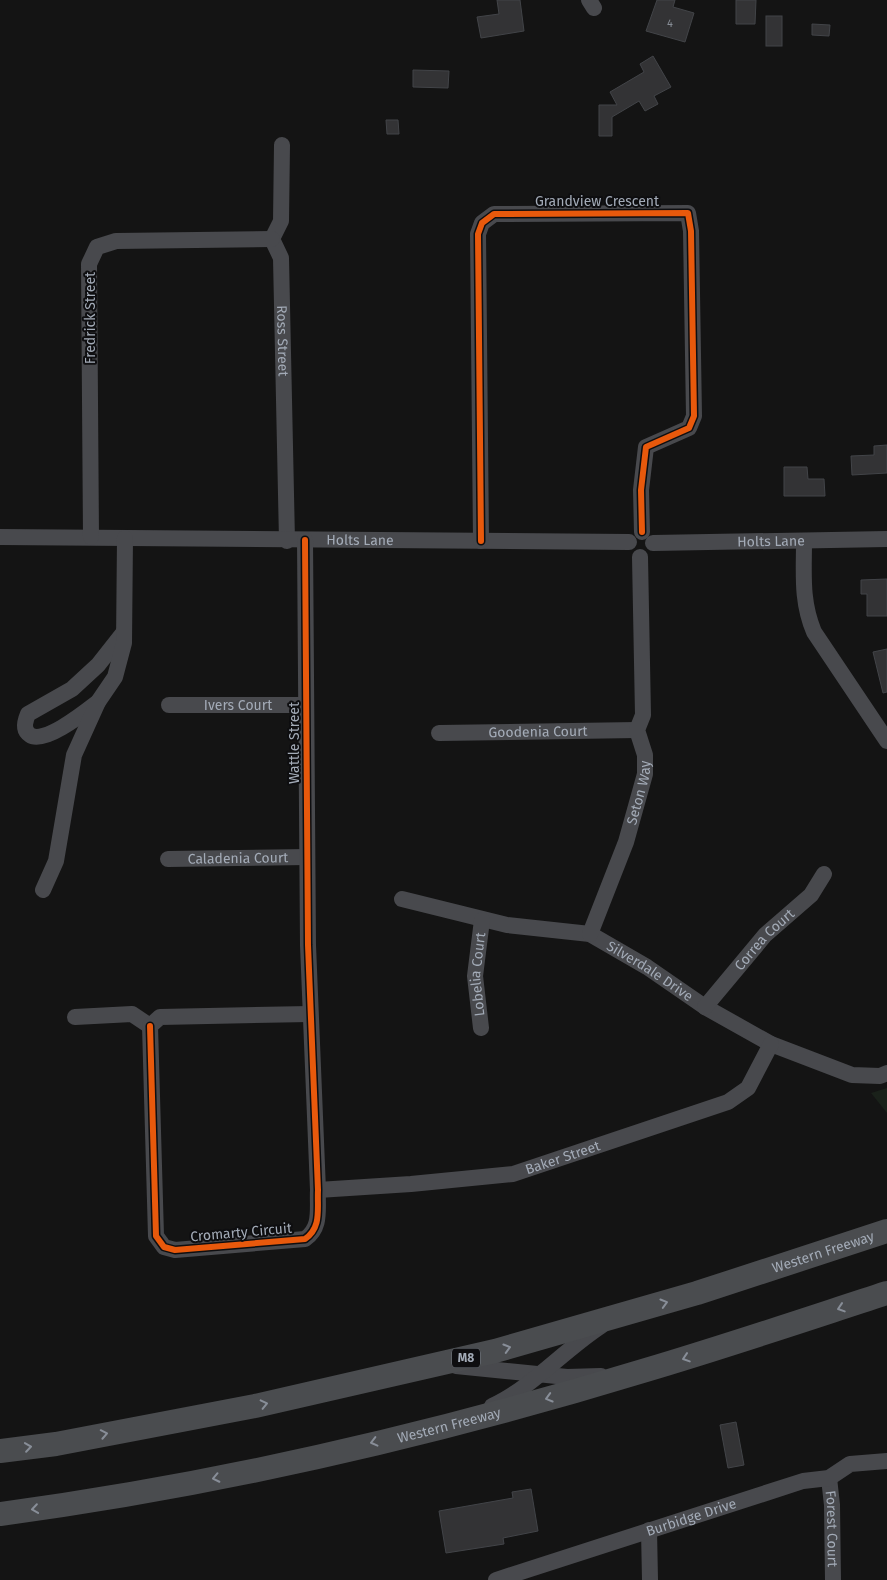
<svg xmlns="http://www.w3.org/2000/svg" width="887" height="1580" viewBox="0 0 887 1580" font-family="'Fira Sans',sans-serif">
<style>
.green{fill:#1a211a}
.building{fill:#333335;stroke:#424448}
.lines{fill:none;stroke-linecap:round;stroke-linejoin:round}
.minor{stroke:#48494d;stroke-width:16}
.highway{stroke:#4a4c4f;stroke-width:24}
.cycleway-casing{stroke:#0e0e10;stroke-width:9}
.cycleway{stroke:#e8590c;stroke-width:6}
.oneway{stroke:#888e98}
.labels{text-anchor:middle;stroke-width:4;stroke-linejoin:round;paint-order:stroke}
.number-label{font-size:11px;fill:#878d96}
.shield{fill:#0e0e10;stroke:#767c85;stroke-width:1}
.shield-label{font-size:12px;font-weight:bold;fill:#a3abb7}
.street-label{font-size:14px;fill:#a3abb7;stroke:#0e0e10}
</style>
<rect width="100%" height="100%" fill="#141414"/>
<polygon class="green" points="887,1088 887,1113 871,1093"/>
<g class="building">
<polygon points="497,0 520,0 524,31 481,38 477,17 499,14"/>
<polygon points="657,0 675,0 673,7 694,13 685,42 646,31"/>
<polygon points="736,0 756,0 755,24 736,24"/>
<rect x="766" y="16" width="16" height="30"/>
<polygon points="812,24 830,25 829,36 812,35"/>
<polygon points="653,56 671,87 654,96 658,104 645,111 639,101 612,117 612,136 599,136 599,105 617,105 610,92 644,72 640,64"/>
<polygon points="413,70 449,71 448,88 413,87"/>
<polygon points="386,120 398,120 399,134 387,134"/>
<polygon points="887,445 887,473 852,475 851,456 874,455 874,446"/>
<polygon points="784,467 807,467 808,479 824,479 825,496 784,496"/>
<polygon points="887,579 887,616 867,616 867,594 861,594 861,580"/>
<polygon points="887,649 887,692 883,693 873,652"/>
<polygon points="736,1422 744,1465 728,1468 720,1425"/>
<polygon points="531,1489 538,1531 503,1538 504,1544 446,1553 439,1511 513,1498 512,1492"/>
</g>
<g class="lines">
<g class="minor">
<polyline points="589,0 594,8"/>
<path id="s1" d="M282 145 281 221 272 239 281 258 287 541"/>
<path id="s2" d="M0 537 629 542"/>
<polyline points="91,537 89,264 97,247 116,241 272,239"/>
<polyline points="481,541 478,234 482,223 494,214 688,213 691,231 694,416 689,428 646,447 641,490 642,532"/>
<path d="M804 541C804 574 801 601 814 632L887 741"/>
<path id="s3" d="M653 543 887 539"/>
<path d="M98 702C85 712 44 745 30 735 22 730 25 721 28 714L72 689 98 665 124 632"/>
<path id="s4" d="M169 705H306"/>
<path id="s5" d="M439 733 637 730"/>
<path id="s6" d="M168 859 307 857"/>
<polyline points="43,890 56,861 74,755 98,702 115,677 124,643 125,538"/>
<path id="s7" d="M402 899 507 925 590 934 647 967 705 1007 771 1044 852 1075 880 1076 887 1073"/>
<path id="s8" d="M590 934 626 842 645 774V755L637 730 643 715 640 557"/>
<path id="s9" d="M705 1007 765 935 811 895 824 874"/>
<polyline points="75,1017 132,1014 150,1026"/>
<path d="M150 1026 156 1236 164 1247 175 1250 305 1239C322 1227 317 1209 318 1190L308 945 305 540"/>
<polyline points="150,1026 160,1017 310,1014"/>
<path id="s10" d="M481 1028 475 976 482 920"/>
<path id="s11" d="M318 1190 411 1184 513 1174 728 1102 748 1088 771 1044"/>
<polyline points="456,1366 567,1377 601,1376"/>
<path d="M492 1406C530 1389 564 1350 601 1326"/>
<path id="s12" d="M829 1478 832 1505 833 1580"/>
<polyline points="649,1530 650,1580"/>
<path id="s13" d="M496 1580 803 1481 829 1478 850 1464 887 1461"/>
</g>
<g class="highway">
<path id="s14" d="M0 1451 56 1444 255 1406 495 1351 697 1293 887 1231"/>
<path id="s15" d="M0 1514C217 1485 436 1434 646 1370 727 1346 807 1319 887 1293"/>
</g>
<g class="cycleway-casing">
<g id="cycleway">
<polyline points="481,541 478,234 482,223 494,214 688,213 691,231 694,416 689,428 646,447 641,490 642,532"/>
<path d="M150 1026 156 1236 164 1247 175 1250 305 1239C322 1227 317 1209 318 1190L308 945 305 540"/>
</g>
</g>
<use href="#cycleway" class="cycleway"/>
</g>
<defs><path id="oneway-chevron" d="M-2-3.5L2.5 0L-2 3.5" fill="none" stroke-width="1.6" stroke-linecap="round" stroke-linejoin="round" transform="scale(1.25)"/></defs>
<g class="oneway">
<use href="#oneway-chevron" transform="translate(664 1303) rotate(-16)"/>
<use href="#oneway-chevron" transform="translate(841 1308) rotate(162)"/>
<use href="#oneway-chevron" transform="translate(507 1348) rotate(-16)"/>
<use href="#oneway-chevron" transform="translate(686 1358) rotate(162)"/>
<use href="#oneway-chevron" transform="translate(549 1398) rotate(164)"/>
<use href="#oneway-chevron" transform="translate(264 1404) rotate(-13)"/>
<use href="#oneway-chevron" transform="translate(104 1434) rotate(-11)"/>
<use href="#oneway-chevron" transform="translate(374 1442) rotate(166)"/>
<use href="#oneway-chevron" transform="translate(28 1447) rotate(-8)"/>
<use href="#oneway-chevron" transform="translate(216 1478) rotate(168)"/>
<use href="#oneway-chevron" transform="translate(35 1509) rotate(172)"/>
</g>
<g class="labels">
<g class="number-label">
<text x="670" y="27">4</text>
</g>
<rect class="shield" x="452" y="1348.5" width="28" height="19" rx="4"/>
<g class="shield-label">
<text x="466" y="1362">M8</text>
</g>
<g class="street-label">
<text x="597" y="206">Grandview Crescent</text>
<text transform="translate(90 318) rotate(-90)" y="5">Fredrick Street</text>
<text dy="5" stroke="none"><textPath href="#s1" startOffset="200">Ross Street</textPath></text>
<text dy="5" stroke="none"><textPath href="#s2" startOffset="360">Holts Lane</textPath></text>
<text dy="5" stroke="none"><textPath href="#s3" startOffset="118">Holts Lane</textPath></text>
<text dy="5" stroke="none"><textPath href="#s4" startOffset="69">Ivers Court</textPath></text>
<text dy="5" stroke="none"><textPath href="#s5" startOffset="99">Goodenia Court</textPath></text>
<text transform="translate(294 743) rotate(-90)" y="5">Wattle Street</text>
<text dy="5" stroke="none"><textPath href="#s8" startOffset="150">Seton Way</textPath></text>
<text dy="5" stroke="none"><textPath href="#s6" startOffset="70">Caladenia Court</textPath></text>
<text dy="5" stroke="none"><textPath href="#s9" startOffset="90">Correa Court</textPath></text>
<text dy="5" stroke="none"><textPath href="#s7" startOffset="262">Silverdale Drive</textPath></text>
<text dy="5" stroke="none"><textPath href="#s10" startOffset="54">Lobelia Court</textPath></text>
<text dy="5" stroke="none"><textPath href="#s11" startOffset="248">Baker Street</textPath></text>
<text transform="translate(241 1232) rotate(-5)" y="5">Cromarty Circuit</text>
<text dy="5" stroke="none"><textPath href="#s14" startOffset="848">Western Freeway</textPath></text>
<text dy="5" stroke="none"><textPath href="#s15" startOffset="458">Western Freeway</textPath></text>
<text dy="5" stroke="none"><textPath href="#s13" startOffset="205">Burbidge Drive</textPath></text>
<text dy="5" stroke="none"><textPath href="#s12" startOffset="51">Forest Court</textPath></text>
</g>
</g>
</svg>
